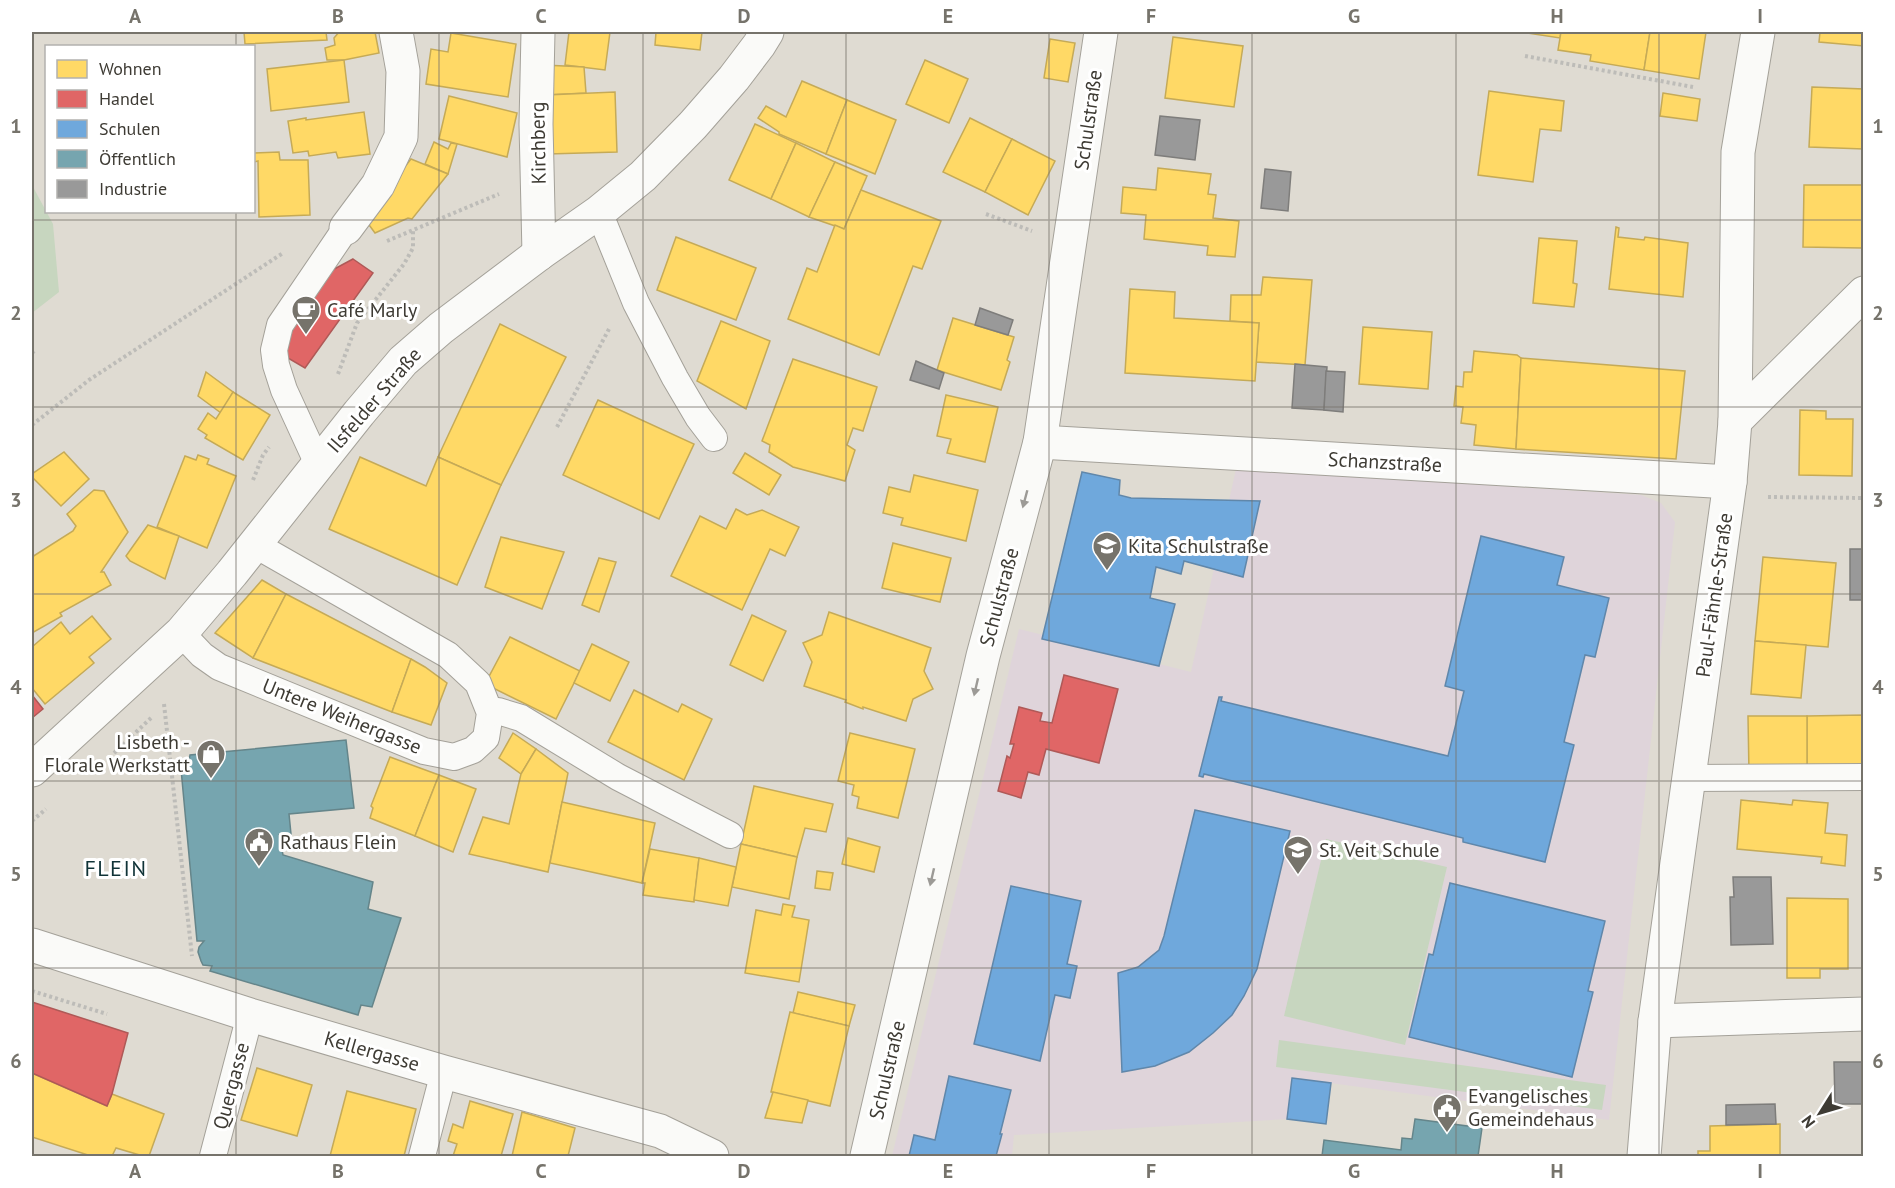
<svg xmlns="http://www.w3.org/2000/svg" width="1895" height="1188" viewBox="0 0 1895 1188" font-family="'PT Sans',sans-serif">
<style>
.education{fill:#dfd4da}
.green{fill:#c7d6bf}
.homes{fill:#ffd966;stroke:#c5aa57;stroke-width:1.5}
.shops{fill:#e06666;stroke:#af5957;stroke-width:1.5}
.schools{fill:#6fa8dc;stroke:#6087aa;stroke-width:1.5}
.public{fill:#76a5af;stroke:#65858a;stroke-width:1.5}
.industry{fill:#999;stroke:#7e7d7b;stroke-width:1.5}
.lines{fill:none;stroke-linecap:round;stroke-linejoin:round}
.lane-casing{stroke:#a4a199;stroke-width:28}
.street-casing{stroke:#a4a199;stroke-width:35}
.secondary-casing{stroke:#a4a199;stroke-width:35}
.path{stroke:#bdbcb8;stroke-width:4;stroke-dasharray:3 3;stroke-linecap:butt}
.lane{stroke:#fafaf8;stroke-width:26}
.street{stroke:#fafaf8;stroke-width:33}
.secondary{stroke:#fafaf8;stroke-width:33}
.oneway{fill:#9c9a96}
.grid{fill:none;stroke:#76736b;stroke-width:1.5;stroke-opacity:0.55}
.labels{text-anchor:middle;stroke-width:6;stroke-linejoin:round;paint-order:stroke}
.street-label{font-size:20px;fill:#3e3b34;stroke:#fff}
.poi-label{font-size:20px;fill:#3e3b34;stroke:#fff;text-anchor:start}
.quarter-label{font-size:22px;letter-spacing:1.5px;fill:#103337;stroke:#fff}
.neatline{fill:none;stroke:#76736b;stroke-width:2}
.grid-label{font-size:20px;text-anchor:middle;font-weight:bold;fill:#76736b}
</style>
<rect width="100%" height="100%" fill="#dfdbd2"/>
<polygon class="education" points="1236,469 1641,495 1661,503 1675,522 1609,1120 1292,1078 1287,1119 1014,1135 1012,1156 892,1156 1019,629 1191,672"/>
<g class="green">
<polygon points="32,185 53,224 59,292 32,313"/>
<polygon points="1326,839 1447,867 1405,1045 1284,1016"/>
<polygon points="1279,1040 1606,1085 1602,1110 1276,1067"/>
</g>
<g class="homes">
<polygon points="244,32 326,32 327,40 245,44"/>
<polygon points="339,32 375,32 379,53 344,60 327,60 325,48 335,45 334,38"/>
<polygon points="569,32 610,32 605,70 565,65"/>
<polygon points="656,32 702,32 700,50 655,45"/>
<polygon points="1520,32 1561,32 1560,38"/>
<polygon points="1561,32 1650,32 1644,70 1590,61 1591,55 1558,50"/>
<polygon points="1650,32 1706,32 1699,79 1644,70"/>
<polygon points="1820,32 1864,32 1864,46 1819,42"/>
<polygon points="451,33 516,44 508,97 426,84 431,49 448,52"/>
<polygon points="1173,37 1243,46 1234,107 1165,98"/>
<polygon points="1050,39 1075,43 1068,82 1044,78"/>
<polygon points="344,60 349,102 271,111 267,69"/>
<polygon points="925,60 968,79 949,123 906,104"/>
<polygon points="544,65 584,67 586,93 546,95"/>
<polygon points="802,81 847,100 826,154 779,134 779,132 758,118 766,106 786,117"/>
<polygon points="1812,87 1864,89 1864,149 1809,147"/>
<polygon points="1489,91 1564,101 1561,131 1540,129 1533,182 1478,175"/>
<polygon points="615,92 617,152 548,154 546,95"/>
<polygon points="1663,93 1700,99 1697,121 1660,116"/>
<polygon points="449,96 517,113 507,157 439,139"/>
<polygon points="847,100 896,120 875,174 826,154"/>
<polygon points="364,112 370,154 338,158 336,152 309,156 308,151 293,153 288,121 306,118 306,120"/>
<polygon points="970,118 1012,139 985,192 943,172"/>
<polygon points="755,124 796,143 771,199 729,180"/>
<polygon points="1012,139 1055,161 1028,215 985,192"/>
<polygon points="434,142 448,149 451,143 457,144 448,174 425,164"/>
<polygon points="796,143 835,162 809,217 771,199"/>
<polygon points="279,152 280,160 308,160 310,215 259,217 258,161 254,162 254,153"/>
<polygon points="411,159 448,174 412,219 408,218 375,233 364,218"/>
<polygon points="835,162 867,176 844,229 809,217"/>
<polygon points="1158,168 1211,174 1208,194 1216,195 1213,218 1239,221 1235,257 1207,255 1208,246 1144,239 1146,215 1121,213 1123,187 1156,190"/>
<polygon points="1804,185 1864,185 1862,248 1803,247"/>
<polygon points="861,190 941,221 922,269 913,266 879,355 788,319 807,268 817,272 835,225 844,229"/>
<polygon points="1616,227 1619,228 1618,237 1644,240 1645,237 1688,243 1683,297 1609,289"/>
<polygon points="676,237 756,268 736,320 657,290"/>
<polygon points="1539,238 1577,241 1573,283 1577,284 1574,307 1533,303"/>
<polygon points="1263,277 1312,280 1305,365 1256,362 1259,323 1230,321 1231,295 1261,295"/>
<polygon points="1130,289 1175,292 1174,318 1259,323 1255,381 1125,373"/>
<polygon points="953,318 1014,337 1007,360 1010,362 1001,390 937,370"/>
<polygon points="721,321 770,341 746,409 697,381"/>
<polygon points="500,324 566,357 501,485 438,457"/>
<polygon points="1363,327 1432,332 1428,389 1359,384"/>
<polygon points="1474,351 1517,355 1521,358 1516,449 1474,445 1476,425 1461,423 1463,407 1454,406 1456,386 1463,387 1464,372 1472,372"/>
<polygon points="1521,358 1685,371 1676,459 1516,449"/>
<polygon points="793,359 877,387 863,431 853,428 847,445 855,450 845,481 793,467 769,452 770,445 762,441"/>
<polygon points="206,372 233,392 221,413 198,396"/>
<polygon points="233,392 270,415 243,460 205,438 207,435 198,429 208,413 216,419"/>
<polygon points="946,395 998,407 985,462 947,453 951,439 937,436"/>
<polygon points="598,400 694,444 659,519 563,475"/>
<polygon points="1800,410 1826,411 1826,419 1853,419 1852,476 1799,475"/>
<polygon points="64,452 89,479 61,506 32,477 32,474"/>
<polygon points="745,453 781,475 769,495 733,473"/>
<polygon points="198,455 209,459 207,464 236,476 207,548 157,527 185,456 196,460"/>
<polygon points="360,457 426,486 438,457 501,485 457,585 329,529"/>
<polygon points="914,475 978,490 966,541 901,525 903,518 883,513 889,487 910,492"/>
<polygon points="94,490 104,491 128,532 101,572 104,572 111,585 60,613 62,616 32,633 32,557 73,531 76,526 67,514"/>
<polygon points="736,509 747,515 762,510 799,527 785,556 770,549 742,610 671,576 700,516 726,529"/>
<polygon points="148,525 179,536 165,579 130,561 126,556"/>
<polygon points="501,537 564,552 542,609 485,587"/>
<polygon points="893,543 951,558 940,602 882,588"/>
<polygon points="1763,557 1836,563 1828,647 1755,641"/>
<polygon points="599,558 616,562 599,612 582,605"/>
<polygon points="262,580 286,594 253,658 215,633"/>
<polygon points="286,594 411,659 392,712 253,658"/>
<polygon points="829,612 931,648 924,671 933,689 913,699 906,721 863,707 863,709 845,702 846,700 804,686 812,662 803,643 822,635"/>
<polygon points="752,615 786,631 763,681 730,665"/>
<polygon points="92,616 111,639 89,657 94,663 45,704 32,688 32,647 61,622 70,634"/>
<polygon points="510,637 580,671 556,719 485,684"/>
<polygon points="1755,641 1806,645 1801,698 1751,694"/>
<polygon points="592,644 629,662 610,701 574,683"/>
<polygon points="411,659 425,667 447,683 431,725 392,712"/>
<polygon points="634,690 678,712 682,704 712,719 684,780 608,742"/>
<polygon points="1864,715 1864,773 1807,773 1807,716"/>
<polygon points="1748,716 1807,716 1807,773 1749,774"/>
<polygon points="513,733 536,749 521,774 499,758"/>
<polygon points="850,733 915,749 898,818 857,808 859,797 852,795 854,785 838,781"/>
<polygon points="536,749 568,773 548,872 469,854 483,817 509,824 521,774"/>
<polygon points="390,757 439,775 415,836 370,818 373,808 371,806"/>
<polygon points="439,775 476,789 453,852 415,836"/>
<polygon points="754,786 833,804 826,832 805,828 797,857 741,844"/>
<polygon points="1741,800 1792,805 1793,800 1828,803 1825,833 1847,835 1845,866 1821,863 1822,857 1737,849"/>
<polygon points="562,802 655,823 642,883 550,863"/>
<polygon points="848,838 880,847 874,872 842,864"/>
<polygon points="741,844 797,857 789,899 732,887"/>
<polygon points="650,849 699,858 694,902 643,895 645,883 642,883"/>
<polygon points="699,858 736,867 728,906 694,900"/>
<polygon points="817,871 833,873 830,890 815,888"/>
<polygon points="1787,898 1848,899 1848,969 1820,969 1820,978 1787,978"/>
<polygon points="783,904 795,906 792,917 809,920 799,982 745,973 756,910 781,915"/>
<polygon points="798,992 855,1005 849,1026 793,1013"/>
<polygon points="790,1012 849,1026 830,1106 771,1092"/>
<polygon points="257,1068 312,1085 297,1136 241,1120"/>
<polygon points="32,1073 107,1106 112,1094 164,1114 149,1156 143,1156 116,1148 112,1156 91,1156 32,1137"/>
<polygon points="347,1091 416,1109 404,1156 330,1156"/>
<polygon points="773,1092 808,1100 802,1123 765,1118"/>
<polygon points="470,1101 513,1114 501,1156 453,1156 457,1144 448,1141 453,1124 463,1128"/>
<polygon points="522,1112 575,1128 568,1156 512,1156"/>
<polygon points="1780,1124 1780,1156 1698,1156 1698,1151 1710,1151 1710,1126"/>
</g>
<g class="shops">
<polygon points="353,259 373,273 305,368 276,351 323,275"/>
<polygon points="1064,675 1118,689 1099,763 1046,749 1039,775 1028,772 1021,798 998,791 1007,756 1010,758 1014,744 1010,744 1019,707 1042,713 1040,721 1052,723"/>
<polygon points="32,695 43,709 32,718"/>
<polygon points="32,1002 128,1033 112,1094 107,1106 32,1073"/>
</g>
<g class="schools">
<polygon points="1082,472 1120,480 1119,495 1131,498 1260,501 1243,577 1184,561 1181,574 1156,567 1150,598 1175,604 1159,666 1042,639"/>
<polygon points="1481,536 1564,557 1557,585 1609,598 1595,657 1585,655 1564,742 1574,745 1545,862 1463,842 1463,838 1204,774 1203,777 1199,776 1219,697 1222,697 1221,701 1448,756 1464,691 1445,686"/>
<polygon points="1195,810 1290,831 1257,969 1244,996 1232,1015 1213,1033 1189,1052 1155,1066 1122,1072 1118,973 1138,967 1159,950 1164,936"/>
<polygon points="1450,883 1605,921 1588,991 1593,992 1572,1077 1409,1037 1429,954 1433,955"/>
<polygon points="1011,886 1081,901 1067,964 1077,966 1070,998 1055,995 1040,1061 974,1044"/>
<polygon points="949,1076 1011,1090 1000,1134 1002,1134 996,1156 909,1156 914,1135 935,1140"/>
<polygon points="1292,1078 1331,1083 1326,1124 1287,1119"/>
</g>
<g class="public">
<polygon points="346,740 354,808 289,814 291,834 279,835 283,855 373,882 368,909 401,918 372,1007 361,1005 358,1015 210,971 212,966 203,965 201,961 198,952 199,947 204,941 197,941 181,769 188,767 190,755"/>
<polygon points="1415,1119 1482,1128 1478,1156 1322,1156 1324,1140 1401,1150 1402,1138 1412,1139"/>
</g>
<g class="industry">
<polygon points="1160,116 1200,120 1195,160 1155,155"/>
<polygon points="1265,169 1291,172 1288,211 1261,208"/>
<polygon points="980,308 1013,320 1008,335 975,325"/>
<polygon points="916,361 944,373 939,389 910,380"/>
<polygon points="1295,364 1327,367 1324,410 1292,408"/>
<polygon points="1326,371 1345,372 1343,412 1324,410"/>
<rect x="1850" y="549" width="14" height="51"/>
<polygon points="1733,877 1771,877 1773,944 1731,945 1730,897 1734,897"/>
<polygon points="1834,1062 1864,1062 1864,1104 1835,1104"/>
<polygon points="1775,1104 1776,1124 1726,1125 1726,1105"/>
</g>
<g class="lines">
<g class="lane-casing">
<g id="lane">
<polyline points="599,212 636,303 675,378 698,417 714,438"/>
<polyline points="318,464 284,390 276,365 274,350 280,325 346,228"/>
<polyline points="181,633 202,655 219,667 424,751 454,757 473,750 486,738 490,713 478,683 448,655 254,544"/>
<polyline points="490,713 498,711 521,718 618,777 730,835"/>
<polyline points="1689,778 1864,777"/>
<polyline points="213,1156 250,1015"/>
<polyline points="422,1156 444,1072"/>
</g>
</g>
<g class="street-casing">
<g id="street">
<polyline points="538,32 536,124 539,254"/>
<polyline points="346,228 378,185 401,137 403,71 396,32"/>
<polyline points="1735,421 1864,293"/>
<polyline points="1040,442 1730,482"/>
<polyline points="32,945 250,1015 444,1072 660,1131 712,1156"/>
<polyline points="1655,1021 1864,1014"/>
<polyline points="867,1156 983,656 1040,442 1101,32"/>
<polyline points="1644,1156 1655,1021 1730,482 1735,421 1738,152 1758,32"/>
</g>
</g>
<g class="secondary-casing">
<polyline id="secondary" points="32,770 181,633 232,573 359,413 403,361 441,328 539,254 599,212 643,176 693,125 734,78 759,45 767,32"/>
</g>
<g class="path">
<polyline points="114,32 119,32"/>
<polyline points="1525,56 1693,87"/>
<polyline points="986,214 1032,231"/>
<polyline points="387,241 499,194"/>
<polyline points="32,353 34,351"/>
<polyline points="338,374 357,323 404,264 413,248 413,230"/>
<polyline points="32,425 89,380 283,253"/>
<polyline points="557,427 609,329"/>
<polyline points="253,480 263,455 269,447"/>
<polyline points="1768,497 1864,498"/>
<polyline points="164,704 192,956"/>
<polyline points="114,753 152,717"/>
<polyline points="32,821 46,809"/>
<polyline points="32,991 107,1014"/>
</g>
<use href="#lane" class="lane"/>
<use href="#street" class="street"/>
<use href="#secondary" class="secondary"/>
</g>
<defs><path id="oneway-solid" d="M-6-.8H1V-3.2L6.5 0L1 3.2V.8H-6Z" transform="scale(1.5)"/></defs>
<g class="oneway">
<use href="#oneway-solid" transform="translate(1025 499) rotate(105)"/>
<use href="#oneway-solid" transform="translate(976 687) rotate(103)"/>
<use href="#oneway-solid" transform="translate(932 877) rotate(103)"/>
</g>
<path class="grid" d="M236 32V46M439 32V1156M643 32V1156M846 32V1156M1049 32V1156M1252 32V1156M1456 32V1156M1659 32V1156M236 212V1156M32 220H1864M32 407H1864M32 594H1864M32 781H1864M32 968H1864"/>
<defs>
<g id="cafe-pin" transform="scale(1.5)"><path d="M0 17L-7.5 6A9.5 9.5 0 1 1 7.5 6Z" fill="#76736b" stroke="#fff"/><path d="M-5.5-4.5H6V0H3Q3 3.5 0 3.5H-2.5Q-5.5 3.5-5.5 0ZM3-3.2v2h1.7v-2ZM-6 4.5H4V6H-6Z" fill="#fff"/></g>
<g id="school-pin" transform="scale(1.5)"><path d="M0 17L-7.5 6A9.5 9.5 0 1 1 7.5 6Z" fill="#76736b" stroke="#fff"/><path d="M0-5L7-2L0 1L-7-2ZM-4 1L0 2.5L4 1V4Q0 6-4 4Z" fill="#fff"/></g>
<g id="shop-pin" transform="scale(1.5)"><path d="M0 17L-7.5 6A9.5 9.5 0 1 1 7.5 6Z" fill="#76736b" stroke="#fff"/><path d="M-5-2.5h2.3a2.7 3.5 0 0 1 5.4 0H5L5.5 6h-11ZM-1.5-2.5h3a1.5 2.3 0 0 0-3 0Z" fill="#fff"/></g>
<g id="civic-pin" transform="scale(1.5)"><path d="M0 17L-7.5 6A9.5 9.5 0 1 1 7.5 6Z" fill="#76736b" stroke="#fff"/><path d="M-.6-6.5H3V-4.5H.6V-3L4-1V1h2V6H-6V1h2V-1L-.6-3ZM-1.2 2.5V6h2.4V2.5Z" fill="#fff"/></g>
</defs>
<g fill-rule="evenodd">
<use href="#cafe-pin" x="306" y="310"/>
<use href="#school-pin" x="1107" y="546"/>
<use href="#shop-pin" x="211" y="754"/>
<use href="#civic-pin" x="259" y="842"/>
<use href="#school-pin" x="1298" y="850"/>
<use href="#civic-pin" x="1447" y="1108"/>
</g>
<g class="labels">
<g class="street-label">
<text transform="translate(1088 120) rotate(-82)" y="7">Schulstraße</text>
<text transform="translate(538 143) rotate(-91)" y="7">Kirchberg</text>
<text transform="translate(374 400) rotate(-49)" y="7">Ilsfelder Straße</text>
<text transform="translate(1385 462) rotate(3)" y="7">Schanzstraße</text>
<text transform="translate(1714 595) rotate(-82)" y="7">Paul-Fähnle-Straße</text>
<text transform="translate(999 597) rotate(-75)" y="7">Schulstraße</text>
<text transform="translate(342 716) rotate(22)" y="7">Untere Weihergasse</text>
<text transform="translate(372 1051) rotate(16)" y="7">Kellergasse</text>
<text transform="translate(887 1070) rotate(-77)" y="7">Schulstraße</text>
<text transform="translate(231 1086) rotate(-75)" y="7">Quergasse</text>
</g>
<g class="poi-label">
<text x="327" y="317">Café Marly</text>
<text x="1128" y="553">Kita Schulstraße</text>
<text x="190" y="749" text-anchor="end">Lisbeth -<tspan x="190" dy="23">Florale Werkstatt</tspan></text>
<text x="280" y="849">Rathaus Flein</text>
<text x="1319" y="857">St. Veit Schule</text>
<text x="1468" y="1103">Evangelisches<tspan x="1468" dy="23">Gemeindehaus</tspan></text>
</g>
<g class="quarter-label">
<text x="116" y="876">FLEIN</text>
</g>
</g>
<rect width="1895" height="1188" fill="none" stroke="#ffffff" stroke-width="66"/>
<rect x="45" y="45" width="210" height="168" fill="#ffffff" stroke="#b2b1ae" stroke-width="1.5"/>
<rect x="57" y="60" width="30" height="18" fill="#ffd966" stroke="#b2b1ae" stroke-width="1.5"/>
<text x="99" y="75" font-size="18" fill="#3e3b34">Wohnen</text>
<rect x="57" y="90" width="30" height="18" fill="#e06666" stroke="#b2b1ae" stroke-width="1.5"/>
<text x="99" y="105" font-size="18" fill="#3e3b34">Handel</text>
<rect x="57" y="120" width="30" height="18" fill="#6fa8dc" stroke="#b2b1ae" stroke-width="1.5"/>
<text x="99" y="135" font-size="18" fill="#3e3b34">Schulen</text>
<rect x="57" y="150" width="30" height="18" fill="#76a5af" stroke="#b2b1ae" stroke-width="1.5"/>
<text x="99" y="165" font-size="18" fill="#3e3b34">Öffentlich</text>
<rect x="57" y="180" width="30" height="18" fill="#999999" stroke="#b2b1ae" stroke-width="1.5"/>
<text x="99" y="195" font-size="18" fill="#3e3b34">Industrie</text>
<g transform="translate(1820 1113) rotate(233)" stroke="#ffffff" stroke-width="4.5" paint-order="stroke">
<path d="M0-4.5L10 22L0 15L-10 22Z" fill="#3e3b34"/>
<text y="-9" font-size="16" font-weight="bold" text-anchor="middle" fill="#3e3b34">N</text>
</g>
<rect x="33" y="33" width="1829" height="1122" class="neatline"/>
<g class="grid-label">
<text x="135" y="23">A</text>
<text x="338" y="23">B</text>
<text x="541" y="23">C</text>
<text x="744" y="23">D</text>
<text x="948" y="23">E</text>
<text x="1151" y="23">F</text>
<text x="1354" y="23">G</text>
<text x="1557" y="23">H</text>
<text x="1760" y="23">I</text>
<text x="16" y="133">1</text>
<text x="1878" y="133">1</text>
<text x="16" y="320">2</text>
<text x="1878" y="320">2</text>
<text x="16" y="507">3</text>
<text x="1878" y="507">3</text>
<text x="16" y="694">4</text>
<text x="1878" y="694">4</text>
<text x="16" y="881">5</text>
<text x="1878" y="881">5</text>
<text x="16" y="1068">6</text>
<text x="1878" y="1068">6</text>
<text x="135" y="1178">A</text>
<text x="338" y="1178">B</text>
<text x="541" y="1178">C</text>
<text x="744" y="1178">D</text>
<text x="948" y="1178">E</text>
<text x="1151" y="1178">F</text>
<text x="1354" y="1178">G</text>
<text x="1557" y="1178">H</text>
<text x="1760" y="1178">I</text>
</g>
</svg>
